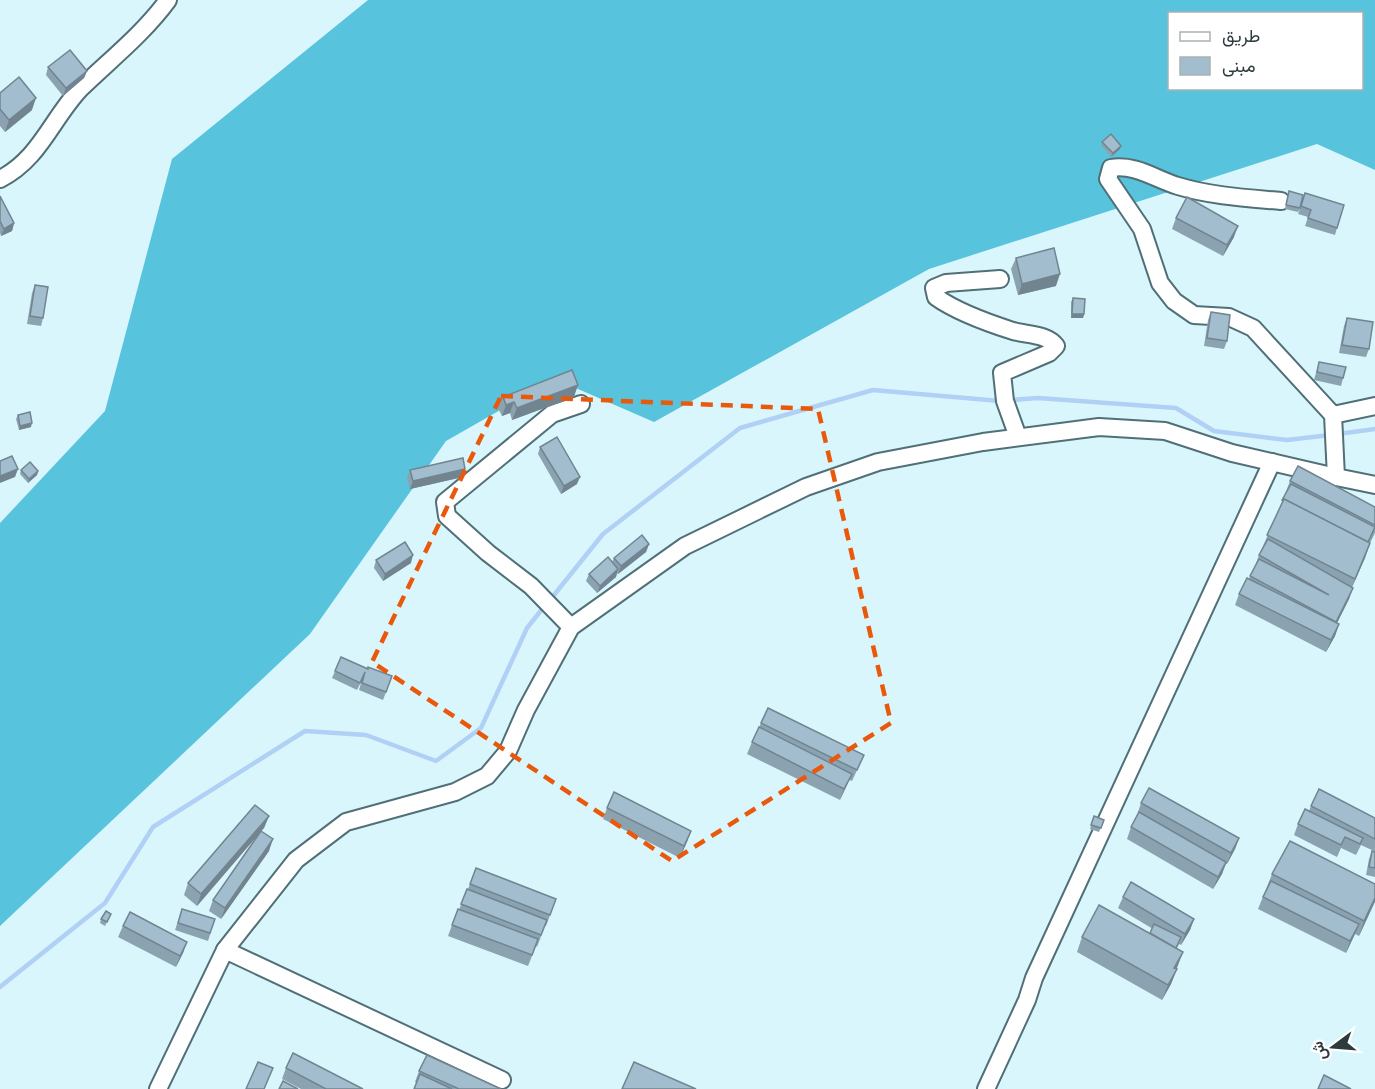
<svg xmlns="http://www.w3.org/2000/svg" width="1375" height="1089" viewBox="0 0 1375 1089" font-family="'IBM Plex Sans',Vazirmatn,sans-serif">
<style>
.forest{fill:#57c3dc;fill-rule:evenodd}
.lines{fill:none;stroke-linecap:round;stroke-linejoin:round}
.stream{stroke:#b0d0f6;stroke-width:4.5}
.street-casing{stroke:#506f77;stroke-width:20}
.street{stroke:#fff;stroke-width:16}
.wall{fill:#8ba3b1}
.shaded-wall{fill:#718490}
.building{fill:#a2bdce;stroke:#718490;stroke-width:1.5}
.marked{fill:none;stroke:#e8590c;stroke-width:4.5;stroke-dasharray:12 8;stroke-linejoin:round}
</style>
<rect width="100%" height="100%" fill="#daf6fd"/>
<path class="forest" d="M368 0H1375V170L1317 144 929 269 654 422 555 379 446 441 310 634 0 926V523L105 411 172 159ZM1170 14H1362V88H1170Z"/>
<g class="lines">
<g class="stream">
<polyline points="1011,400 1038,398 1176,408 1214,431 1287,440 1330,435"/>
<polyline points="1338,434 1375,429"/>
<polyline points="554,595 603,534 740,428 873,390 1000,401"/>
<polyline points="0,987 105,903 153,827 305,731 366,735 436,761 481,728 527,628 543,608"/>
</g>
<g class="street-casing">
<g id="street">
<path d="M0 179C40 159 52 118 81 88 111 59 143 34 168 0"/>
<path d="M1281 201C1247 198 1211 196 1178 186 1155 179 1136 164 1111 168L1108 179 1142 229 1160 283 1174 301 1194 315 1229 317 1253 328 1333 415 1336 477 1375 485"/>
<path d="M1000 279 946 283 934 288 936 297C957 312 988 323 1013 331 1028 335 1047 334 1056 346L1049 353 1002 373 1005 401 1018 437"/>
<polyline points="1333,415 1375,406"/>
<polyline points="571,627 531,586 488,553 447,516 445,502 552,414 581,404"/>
<polyline points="225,950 502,1080"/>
<polyline points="158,1089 225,950 296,860 346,822 455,792 487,776 508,751 526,710 571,627 685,546 806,487 878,462 983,442 1099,427 1165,431 1232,453 1336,477"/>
<polyline points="986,1089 1027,1000 1034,978 1272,462"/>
</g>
</g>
<use href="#street" class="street"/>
</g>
<g class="wall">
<polygon points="48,67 87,71 84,78 63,96 46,75"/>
<polygon points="0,93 32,110 5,132 0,126"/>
<polygon points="1102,142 1121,146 1120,149 1111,157 1101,145"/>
<polygon points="1289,191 1300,208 1298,212 1285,209"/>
<polygon points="1305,193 1337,228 1335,235 1305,226 1308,217 1298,214"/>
<polygon points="0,196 14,223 12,231 1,236 0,233"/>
<polygon points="1176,218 1234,237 1223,256 1172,229"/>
<polygon points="1016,258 1056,286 1018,295 1011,269"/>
<polygon points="35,285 43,318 41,326 27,324 32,293"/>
<polygon points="1073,298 1084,314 1083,318 1071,318 1071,302"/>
<polygon points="1211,312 1227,341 1224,349 1204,346 1208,320"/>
<polygon points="1347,318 1369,349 1366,357 1339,353 1344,326"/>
<polygon points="1319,362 1343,378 1341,386 1314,380"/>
<polygon points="503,397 574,397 512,420 510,413 502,416 498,408"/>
<polygon points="18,415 31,427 19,430 16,419"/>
<polygon points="540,447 577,484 561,494 538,454"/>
<polygon points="465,469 463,477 410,489 407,478 410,470"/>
<polygon points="21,470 38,471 37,475 28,483 20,474"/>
<polygon points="1290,481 1375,507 1375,533 1370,543 1365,558 1352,587 1349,599 1337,623 1339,624 1335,636 1326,652 1235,605 1239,594 1249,579 1255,566 1259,555 1278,512"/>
<polygon points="649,544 646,552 618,574 617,573 616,577 597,593 586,581 589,574 612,562 614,558"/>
<polygon points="376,560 411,563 383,581 374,568"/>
<polygon points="368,669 392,676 383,700 359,690 362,680 357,690 332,678 335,671"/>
<polygon points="761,723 864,755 852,781 849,780 840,800 747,754 752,742"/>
<polygon points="1141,803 1239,838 1235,849 1227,864 1226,864 1222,874 1213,889 1127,839 1131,827 1137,815"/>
<polygon points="1311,806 1375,818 1375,877 1366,875 1369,859 1372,851 1374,851 1361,845 1356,855 1341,848 1337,857 1294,835 1298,824 1309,811"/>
<polygon points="607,808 691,831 680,858 603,819"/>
<polygon points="269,816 264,828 261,831 269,851 221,919 209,911 213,900 258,835 197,906 184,895 188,883"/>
<polygon points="1094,816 1104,820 1099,832 1090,829"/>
<polygon points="476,868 556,899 546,926 545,926 537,947 536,946 528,966 448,936 458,909 459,910 467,889 468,889"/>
<polygon points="1272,874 1375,884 1375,902 1359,936 1355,934 1346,953 1258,909"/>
<polygon points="1123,897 1194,919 1190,930 1181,945 1179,944 1177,948 1183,952 1171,984 1162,1000 1077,952 1082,937 1150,933 1153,929 1118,908"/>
<polygon points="182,909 215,919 208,941 175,930"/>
<polygon points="111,914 105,926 100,923 101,919"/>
<polygon points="123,926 187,942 183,953 176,967 118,937"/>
<polygon points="286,1068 363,1089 301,1089 282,1079"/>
<polygon points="419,1071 501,1089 414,1089 417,1083 415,1082"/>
</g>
<g class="shaded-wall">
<polygon points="87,71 84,78 63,96 66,88"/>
<polygon points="36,98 32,110 5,132 9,120"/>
<polygon points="1121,146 1120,149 1111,157 1113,153"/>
<polygon points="14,223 12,231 1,236 4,229"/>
<polygon points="1238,226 1234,237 1223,256 1227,245"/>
<polygon points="1060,274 1056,286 1018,295 1022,284"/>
<polygon points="1072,314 1084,314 1083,318 1071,318"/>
<polygon points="578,385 574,397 512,420 517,408"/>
<polygon points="514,402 510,413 502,416 506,405"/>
<polygon points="32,423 31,427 19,430 20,426"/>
<polygon points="18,469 15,477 0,483 0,476"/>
<polygon points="465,469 463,477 410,489 413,481"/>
<polygon points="38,471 37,475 28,483 29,479"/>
<polygon points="580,477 577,484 561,494 564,486"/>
<polygon points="1370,543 1365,558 1349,594 1355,579"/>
<polygon points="649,544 646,552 618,574 621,566"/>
<polygon points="413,555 411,563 383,581 385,574"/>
<polygon points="618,569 616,577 597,593 600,586"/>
<polygon points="1353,588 1349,599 1332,633 1336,622"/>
<polygon points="1339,624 1335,636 1326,652 1331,640"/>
<polygon points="852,774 847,785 840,800 844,789"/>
<polygon points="269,816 264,828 197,906 201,894"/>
<polygon points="691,831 687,842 680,858 684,846"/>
<polygon points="1239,838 1235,849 1227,864 1231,853"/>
<polygon points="273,839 269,851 221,919 225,908"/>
<polygon points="1226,862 1222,874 1213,889 1218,877"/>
<polygon points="1375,898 1375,901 1359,936 1364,921"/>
<polygon points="1194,919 1190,930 1181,945 1185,934"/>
<polygon points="1359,924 1354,936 1346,953 1350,941"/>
<polygon points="187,942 183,953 176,967 180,956"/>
<polygon points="1183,952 1177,967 1168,983 1174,968"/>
<polygon points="1177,969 1171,984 1162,1000 1168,985"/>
</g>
<g class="building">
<polygon points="70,50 87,71 66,88 48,67"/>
<polygon points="19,77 36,98 9,120 0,109 0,93"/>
<polygon points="1111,134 1121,146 1113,153 1102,142"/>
<polygon points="1289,191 1303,195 1300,208 1286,205"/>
<polygon points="1305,193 1344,205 1337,228 1308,218 1311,210 1301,206"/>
<polygon points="0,196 14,223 4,229 0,221"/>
<polygon points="1187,197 1238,226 1227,245 1176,218"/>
<polygon points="1054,248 1060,274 1022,284 1016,258"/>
<polygon points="35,285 48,287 43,318 30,316"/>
<polygon points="1073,298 1085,299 1084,314 1072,314"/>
<polygon points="1211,312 1230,315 1227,341 1207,338"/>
<polygon points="1347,318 1373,322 1369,349 1342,345"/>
<polygon points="1319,362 1346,367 1343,378 1317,372"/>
<polygon points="572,370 578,385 517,408 514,402 506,405 503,397"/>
<polygon points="30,412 32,423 20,426 18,415"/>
<polygon points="557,437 580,477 564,486 540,447"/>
<polygon points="12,456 18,469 0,476 0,461"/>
<polygon points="463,458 465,469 413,481 410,470"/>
<polygon points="30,462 38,471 29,479 21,470"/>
<polygon points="1298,466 1375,507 1375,525 1290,481"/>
<polygon points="1291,484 1375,527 1368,542 1284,499 1283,501 1282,500"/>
<polygon points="1284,499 1370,543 1355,579 1267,535"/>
<polygon points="642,535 649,544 621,566 614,558"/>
<polygon points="1268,539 1353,588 1336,622 1250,576 1259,559 1329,595 1259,555"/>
<polygon points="405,542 413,555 385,574 376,560"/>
<polygon points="608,557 618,569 600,586 589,574"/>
<polygon points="1247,578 1339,624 1331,640 1239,594"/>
<polygon points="341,657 368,669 368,667 392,676 386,692 362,683 365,672 360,683 335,671"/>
<polygon points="768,708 864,755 857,770 761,723"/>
<polygon points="759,727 852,774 844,789 752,742"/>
<polygon points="1149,788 1239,838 1231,853 1141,803"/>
<polygon points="1319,789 1375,818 1375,839 1311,806"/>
<polygon points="614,792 691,831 684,846 607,808"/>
<polygon points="255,805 269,816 201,894 188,883"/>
<polygon points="1305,809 1363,838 1360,844 1345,837 1341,845 1298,824"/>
<polygon points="1139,812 1226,862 1218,877 1131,827"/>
<polygon points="1094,816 1104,820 1101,828 1091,825"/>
<polygon points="261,831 273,839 225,908 213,900"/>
<polygon points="1290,841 1375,884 1375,898 1364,921 1272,874"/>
<polygon points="1372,851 1375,852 1375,868 1369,867"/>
<polygon points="476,868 556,899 550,915 470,884"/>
<polygon points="1271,881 1359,924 1350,941 1263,897"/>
<polygon points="1131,882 1194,919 1185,934 1123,897"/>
<polygon points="467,889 547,920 541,935 461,904"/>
<polygon points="1099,905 1183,952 1174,968 1177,969 1168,985 1082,937"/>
<polygon points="182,909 215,919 210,933 178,923"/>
<polygon points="458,909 538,939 532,955 452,925"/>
<polygon points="106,911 111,914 107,922 101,919"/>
<polygon points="130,912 187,942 180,956 123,926"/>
<polygon points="1154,924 1181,937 1176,948 1150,933"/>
<polygon points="293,1053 363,1089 326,1089 286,1068"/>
<polygon points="427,1055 501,1089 459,1089 419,1071"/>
<polygon points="258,1062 273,1068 264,1089 246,1089"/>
<polygon points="634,1062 696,1089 622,1089"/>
<polygon points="420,1074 452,1089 414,1089"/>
<polygon points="1324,1075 1351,1089 1318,1089"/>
<polygon points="283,1081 298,1089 279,1089"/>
</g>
<path class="marked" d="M501 396 818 409 891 723 672 861 372 662Z"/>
<rect x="1168" y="12" width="195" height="78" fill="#ffffff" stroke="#abb1b2" stroke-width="1.5"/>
<rect x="1180" y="32" width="30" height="9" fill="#ffffff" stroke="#abb1b2" stroke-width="1.5"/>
<text x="1222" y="42" font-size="18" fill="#2d3b3f">طريق</text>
<rect x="1180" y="57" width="30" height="18" fill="#a2bdce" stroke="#abb1b2" stroke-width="1.5"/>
<text x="1222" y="72" font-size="18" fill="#2d3b3f">مبنى</text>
<g transform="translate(1333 1047) rotate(254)" stroke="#ffffff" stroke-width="4.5" paint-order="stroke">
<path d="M0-4.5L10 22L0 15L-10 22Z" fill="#2d3b3f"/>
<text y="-9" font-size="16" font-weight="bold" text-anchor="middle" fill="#2d3b3f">ش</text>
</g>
</svg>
